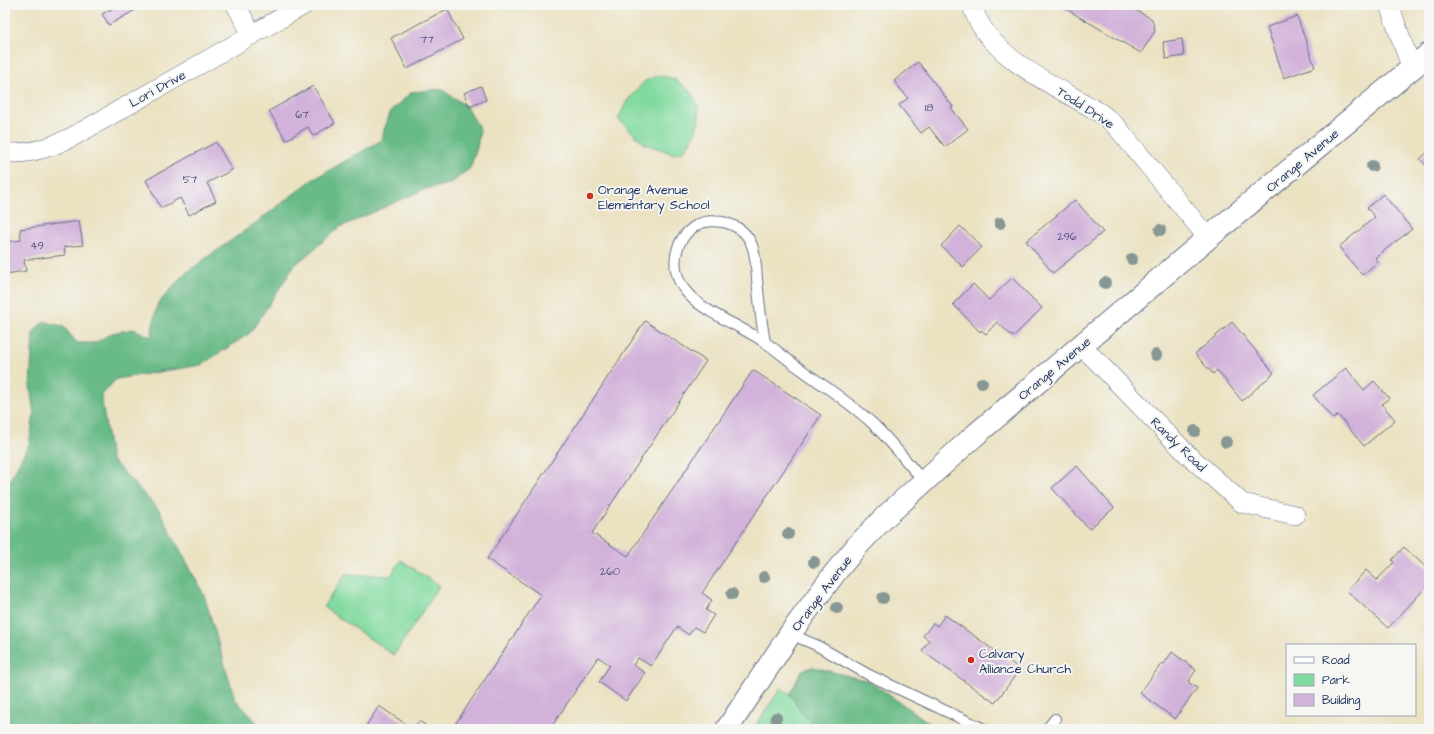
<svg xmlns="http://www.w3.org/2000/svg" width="1434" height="734" viewBox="0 0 1434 734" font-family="'Architects Daughter',sans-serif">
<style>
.green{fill:#81da9f;stroke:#4e847e}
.forest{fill:#68ba86;stroke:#427472}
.building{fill:#d2b2da}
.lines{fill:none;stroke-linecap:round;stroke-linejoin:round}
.service-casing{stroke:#646e81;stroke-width:12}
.minor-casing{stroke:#646e81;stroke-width:20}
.secondary-casing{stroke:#646e81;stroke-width:24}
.service{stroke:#fff;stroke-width:10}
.minor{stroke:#fff;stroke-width:19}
.secondary{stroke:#fff;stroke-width:22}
.tree{fill:#869794}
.poi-dot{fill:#c8321e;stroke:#f6f6f2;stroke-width:1.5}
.labels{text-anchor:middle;stroke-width:4;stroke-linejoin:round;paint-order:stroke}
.number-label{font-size:11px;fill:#49507d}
.street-label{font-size:13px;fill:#1b2f5e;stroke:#f6f6f2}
.poi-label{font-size:13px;fill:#1b2f5e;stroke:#f6f6f2;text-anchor:start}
</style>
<rect width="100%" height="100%" fill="#f6f6f2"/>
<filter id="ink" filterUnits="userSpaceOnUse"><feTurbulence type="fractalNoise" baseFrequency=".025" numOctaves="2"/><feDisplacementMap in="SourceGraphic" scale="8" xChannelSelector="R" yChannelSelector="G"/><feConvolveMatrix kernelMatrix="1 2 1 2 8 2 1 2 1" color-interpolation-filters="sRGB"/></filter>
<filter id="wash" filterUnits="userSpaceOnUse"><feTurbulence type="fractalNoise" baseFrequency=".012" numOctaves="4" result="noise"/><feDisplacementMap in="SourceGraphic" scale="16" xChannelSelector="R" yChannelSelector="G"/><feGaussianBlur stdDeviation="0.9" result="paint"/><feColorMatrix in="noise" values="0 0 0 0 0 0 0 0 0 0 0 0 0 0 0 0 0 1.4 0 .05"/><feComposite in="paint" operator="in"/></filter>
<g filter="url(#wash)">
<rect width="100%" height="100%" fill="#ebe2c2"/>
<g class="green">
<path d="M657 76C667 76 675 79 683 85 708 106 700 128 684 151L674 154 645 144 618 119 627 101 645 81Z"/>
<polygon points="401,560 439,586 394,655 323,607 346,574 391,576"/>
<polygon points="781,688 790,694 803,714 817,729 753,729"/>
</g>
<g class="forest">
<polygon points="441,89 466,106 480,129 477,148 470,168 450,184 425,189 340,227 295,265 250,333 201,365 116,379 101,396 111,459 159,510 204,595 235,699 263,729 5,729 5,483 10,480 29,444 34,415 30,386 33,333 44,321 64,327 77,343 95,343 112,333 134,329 151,337 157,305 184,274 261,219 312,180 380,141 391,111 412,92"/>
<polygon points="813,667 869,681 938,729 817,729 803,714 790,694 802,670"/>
</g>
<g id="blocks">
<g class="building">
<polygon points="116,5 144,5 109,25 102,14 117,6"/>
<polygon points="1059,5 1126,5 1152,19 1155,31 1141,53"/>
<polygon points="447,9 463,39 407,69 391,38"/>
<polygon points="1297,16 1315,67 1284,78 1267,27"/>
<polygon points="1182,39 1184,56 1166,59 1163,42"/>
<polygon points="918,62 953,107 951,108 968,129 945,147 929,127 921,133 899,105 908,98 894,81"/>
<polygon points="313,86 335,123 313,136 308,127 286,140 269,111"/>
<polygon points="481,86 486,100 469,107 464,93"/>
<polygon points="216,142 232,170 207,183 216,201 189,215 180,198 161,208 146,180"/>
<polygon points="1429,151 1429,169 1420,159"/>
<polygon points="1383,194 1412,229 1375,258 1378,262 1362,275 1339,247 1375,217 1367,208"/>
<polygon points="1075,200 1103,232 1053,273 1026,241"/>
<polygon points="79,221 83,245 64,247 65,255 24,260 26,271 5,274 5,242 21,240 20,229"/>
<polygon points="960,226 982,247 963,267 941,246"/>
<polygon points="1012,278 1042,308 1013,337 997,322 986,334 981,330 980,332 953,304 973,284 989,300"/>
<polygon points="645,321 706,361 592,533 628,556 753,370 821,415 702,593 712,600 706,610 714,615 703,632 694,627 689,635 677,627 651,666 638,658 633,665 645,673 626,701 599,682 610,665 598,657 550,729 452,729 541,595 487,559"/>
<polygon points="1232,322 1274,373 1242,401 1217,370 1213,374 1195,354"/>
<polygon points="1346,368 1364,390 1374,381 1389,398 1382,404 1395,420 1364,446 1338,415 1333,419 1313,395"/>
<polygon points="1077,466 1114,508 1089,529 1052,488"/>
<polygon points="1404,547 1429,570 1429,584 1388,628 1347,591 1366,570 1377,580 1394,562 1392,560"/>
<polygon points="945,615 1020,669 995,703 922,651 929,640 923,636 933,623 937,626"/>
<polygon points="1172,652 1196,670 1188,682 1197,688 1175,719 1140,693 1162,663 1164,664"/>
<polygon points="379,706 413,729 364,729"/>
<polygon points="419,721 431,729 414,729"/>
</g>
</g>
</g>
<g filter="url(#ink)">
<use href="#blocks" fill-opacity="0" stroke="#646e81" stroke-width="1"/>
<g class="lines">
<g class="service-casing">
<g id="service">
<path d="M765 342C761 321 759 300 757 279 756 267 756 253 751 243 746 231 735 225 723 222 714 221 706 220 697 225 672 240 668 273 689 295 706 313 742 327 763 341 774 348 784 357 795 365 821 384 848 401 872 423 891 441 907 462 924 482"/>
<polyline points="790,634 816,645 869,675 984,729"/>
<polyline points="1047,729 1055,719"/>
</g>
</g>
<g class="minor-casing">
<g id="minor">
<polyline points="236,5 252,35"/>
<path d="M972 5C986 57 1055 85 1097 111 1104 115 1110 121 1116 126L1208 238"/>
<polyline points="1389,5 1412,69"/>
<path d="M5 152C28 156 54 146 74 136L304 5"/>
<polyline points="1081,345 1186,453 1242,503 1295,515"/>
</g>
</g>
<g class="secondary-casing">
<polyline id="secondary" points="727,729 790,634 834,574 857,546 885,517 974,436 1208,238 1429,54"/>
</g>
<use href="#service" class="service"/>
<use href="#minor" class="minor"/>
<use href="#secondary" class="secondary"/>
</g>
<g class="tree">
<circle cx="1372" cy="166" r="6"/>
<circle cx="1000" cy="223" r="6"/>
<circle cx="1160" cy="230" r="6"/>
<circle cx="1132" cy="259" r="6"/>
<circle cx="1105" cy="283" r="6"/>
<circle cx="1156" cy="355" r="6"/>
<circle cx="982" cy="383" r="6"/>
<circle cx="1195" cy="431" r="6"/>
<circle cx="1226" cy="442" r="6"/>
<circle cx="788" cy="534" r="6"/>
<circle cx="814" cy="562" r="6"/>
<circle cx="764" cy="577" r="6"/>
<circle cx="732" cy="594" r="6"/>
<circle cx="883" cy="598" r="6"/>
<circle cx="837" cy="608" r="6"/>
<circle cx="776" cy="718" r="6"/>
</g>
</g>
<g class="poi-dot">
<circle cx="590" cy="196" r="4"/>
<circle cx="971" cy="660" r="4"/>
</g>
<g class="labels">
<g class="number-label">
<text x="427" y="43">77</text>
<text x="929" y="111">18</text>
<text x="302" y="118">67</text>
<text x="190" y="183">57</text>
<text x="1067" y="240">296</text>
<text x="37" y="249">49</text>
<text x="610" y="575">260</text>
</g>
<g class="street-label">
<text transform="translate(157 88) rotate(-29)" y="5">Lori Drive</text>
<text transform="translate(1086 107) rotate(33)" y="5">Todd Drive</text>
<text transform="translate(1302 160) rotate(-40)" y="5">Orange Avenue</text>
<text transform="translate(1054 368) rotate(-40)" y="5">Orange Avenue</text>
<text transform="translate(1179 444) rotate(44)" y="5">Randy Road</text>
<text transform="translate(821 593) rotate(-53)" y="5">Orange Avenue</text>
</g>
<g class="poi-label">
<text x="598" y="194">Orange Avenue<tspan x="598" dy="15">Elementary School</tspan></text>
<text x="979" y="658">Calvary<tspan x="979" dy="15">Alliance Church</tspan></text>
</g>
</g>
<rect width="1434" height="734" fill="none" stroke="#f6f6f2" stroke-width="20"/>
<rect x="1286" y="644" width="130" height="72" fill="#f6f6f2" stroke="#9ea6b7"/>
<rect x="1294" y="657" width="20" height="6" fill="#ffffff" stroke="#9ea6b7"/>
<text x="1322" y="664" font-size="12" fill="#1b2f5e">Road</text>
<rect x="1294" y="674" width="20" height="12" fill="#81da9f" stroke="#9ea6b7"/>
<text x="1322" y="684" font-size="12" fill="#1b2f5e">Park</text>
<rect x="1294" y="694" width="20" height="12" fill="#d2b2da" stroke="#9ea6b7"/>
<text x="1322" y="704" font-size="12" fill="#1b2f5e">Building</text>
</svg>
